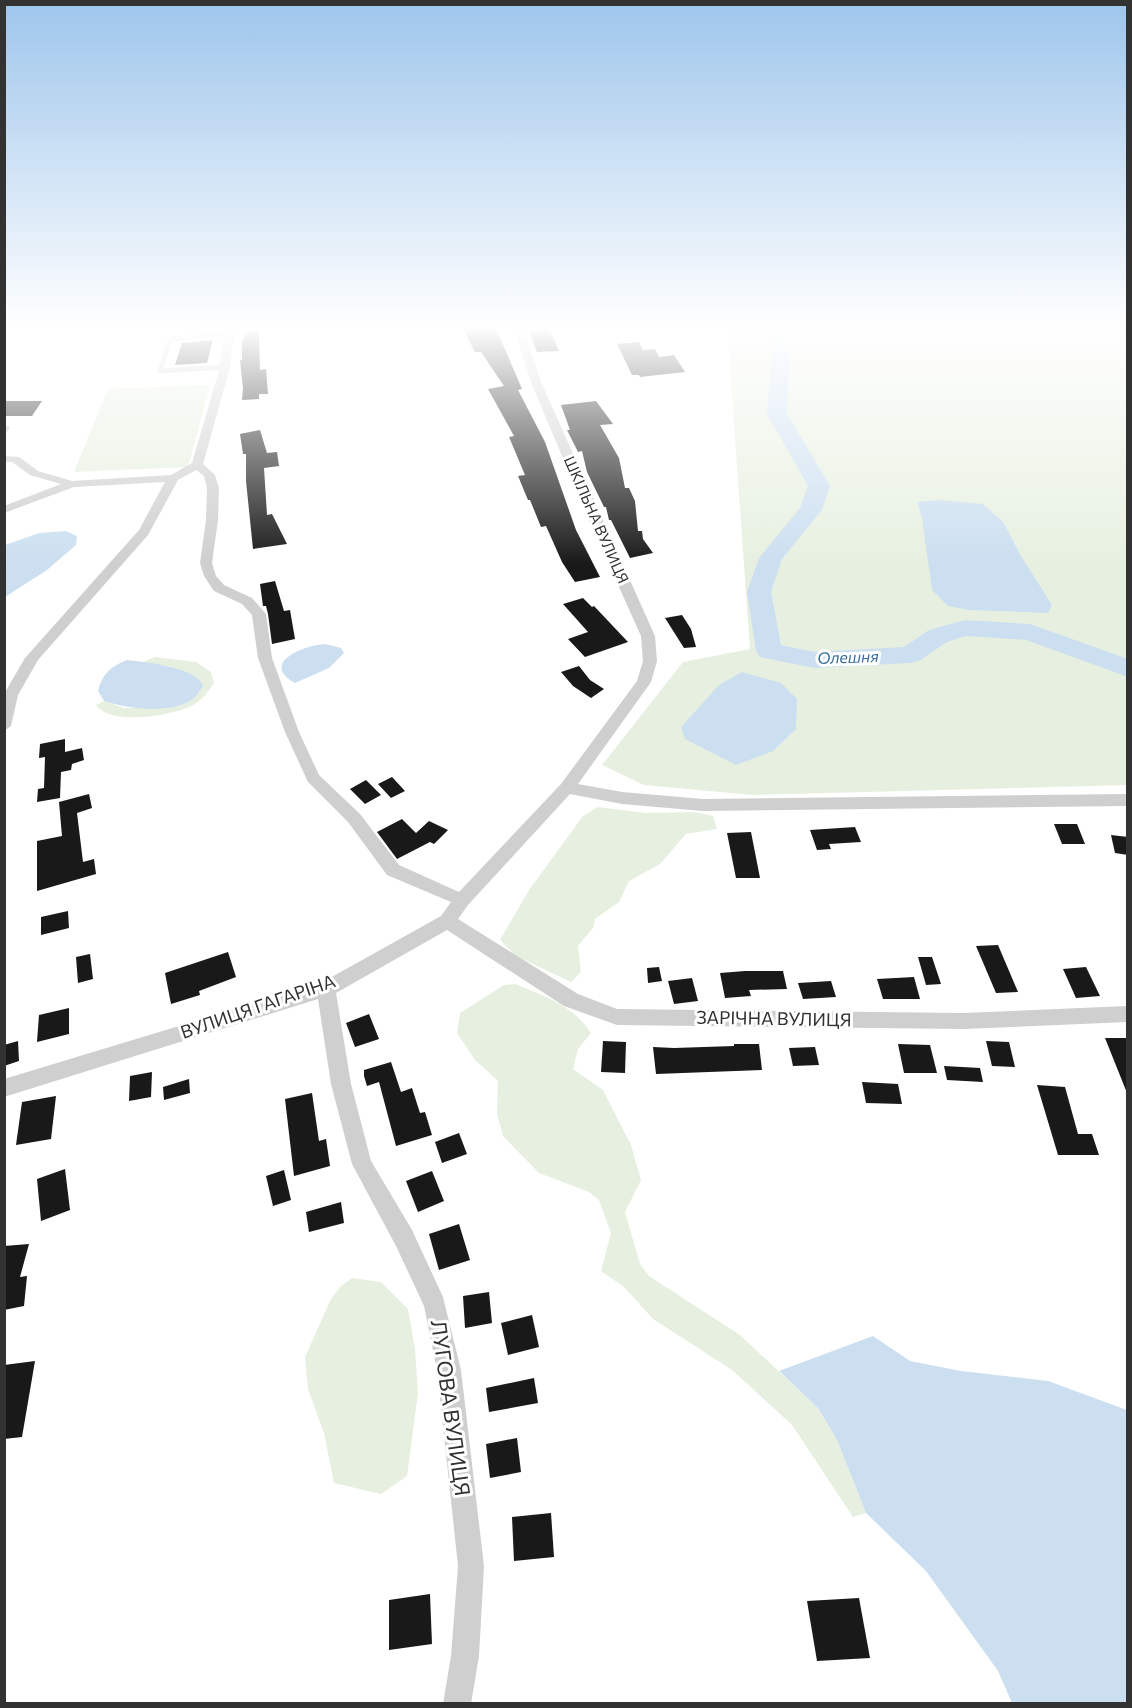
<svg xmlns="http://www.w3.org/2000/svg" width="1132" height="1708" viewBox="0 0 1132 1708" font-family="Commissioner,sans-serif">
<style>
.green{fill:#e7f0e0;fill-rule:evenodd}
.water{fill:#ccdff0}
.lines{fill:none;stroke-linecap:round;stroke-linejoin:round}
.river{fill:#ccdff0;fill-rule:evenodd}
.building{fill:#191919}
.lane{stroke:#cfcfcf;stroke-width:5}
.street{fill:#cfcfcf;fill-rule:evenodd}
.labels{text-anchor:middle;stroke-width:6;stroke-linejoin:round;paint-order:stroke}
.far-street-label{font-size:15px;fill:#323232;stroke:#fff}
.far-water-label{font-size:16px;font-style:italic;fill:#386d9c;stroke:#fff}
.street-label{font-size:18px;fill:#323232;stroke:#fff}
.near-street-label{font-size:21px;fill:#323232;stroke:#fff}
</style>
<rect width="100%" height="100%" fill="#fff"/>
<g class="green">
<path d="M727 325H1127V785L752 795 644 785 602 765 683 662 750 649ZM917 502 1004 523 1021 556 922 519Z"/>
<polygon points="210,385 188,467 74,472 108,389"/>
<path d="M155 657 196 662 211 672 214 683C208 692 201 702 191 706 171 716 110 726 96 705L104 701 124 708 168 707 172 667 143 662Z"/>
<polygon points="598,807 646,813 695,812 713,816 717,829 686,834 660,864 629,881 619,902 595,919 593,928 578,946 581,972 571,982 516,956 500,940 529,890 583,816"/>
<path d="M515 984C544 996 573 1005 591 1033L578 1049 573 1069 603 1090 631 1145 641 1180 625 1212 640 1264 649 1276 740 1335 818 1408 837 1440 866 1513 853 1517 792 1425 732 1370 653 1319 624 1287 601 1271 611 1233 599 1200 589 1192 539 1173 503 1136 497 1114 498 1081 475 1060 457 1033 460 1013 504 985Z"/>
<polygon points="352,1278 381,1282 408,1309 415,1349 418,1393 407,1476 381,1494 334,1483 324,1433 308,1389 305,1357 331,1299 340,1287"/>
</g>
<g class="water">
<polygon points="938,500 983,504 1004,523 1021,556 1052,605 1048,613 969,610 948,606 932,590 922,519 917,502"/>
<polygon points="66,531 77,536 76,545 47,570 5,597 5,545 39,533"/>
<path d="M325 644 341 648 344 653 329 668 295 683C259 663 304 645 325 644Z"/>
<path d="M127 660C145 662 197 667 203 686 200 690 197 695 194 698 173 715 127 709 104 701L98 691C103 673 110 667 127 660Z"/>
<polygon points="742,672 781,683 797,699 796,729 773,751 736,765 685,739 681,727 719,685"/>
<polygon points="873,1336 910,1361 961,1371 1048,1381 1127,1410 1127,1703 1012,1703 998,1671 926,1571 866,1513 837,1440 818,1408 779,1371"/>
</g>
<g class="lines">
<polygon class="river" points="766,325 784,325 790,351 787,414 830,486 822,510 782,559 771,592 781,645 814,652 904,647 929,630 965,620 1030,624 1128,659 1128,677 1026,640 966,636 947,642 919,661 910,663 814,668 760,657 756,651 747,592 759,558 800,508 808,486 767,414 772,351"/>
</g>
<g class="building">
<polygon points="495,326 522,389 518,390 545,442 576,530 600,577 575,582 562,562 546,526 541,527 530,500 528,500 518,476 525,475 509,437 514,436 488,389 504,386 481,352 475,352 463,329"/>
<polygon points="546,329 550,331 559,351 537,352 529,330"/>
<polygon points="259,331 260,370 266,369 268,394 259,394 259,399 242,400 243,388 240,360 242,360 242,340 244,340 244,333"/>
<polygon points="213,340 207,363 175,365 182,343"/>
<polygon points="639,342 643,350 655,349 659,357 674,355 685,372 640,377 639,375 632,375 617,344"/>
<polygon points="4,401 42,401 32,416 4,416"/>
<polygon points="596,401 613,424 600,425 619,458 625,488 629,488 635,501 638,531 642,531 643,539 653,553 630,558 611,520 609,520 606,507 604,507 587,472 582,451 578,452 567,430 570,430 561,405"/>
<polygon points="260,430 267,453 277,452 279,466 264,468 267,515 272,514 287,544 253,549 246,481 246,454 243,454 240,434"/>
<polygon points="275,581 284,611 290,610 295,639 272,644 268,614 266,606 263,606 260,584"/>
<polygon points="583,598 592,607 594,606 628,642 585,657 568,639 588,632 563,604"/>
<polygon points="682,615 691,629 696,647 684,648 665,618"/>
<polygon points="579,666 590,680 604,689 591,698 573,686 561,672"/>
<polygon points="65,739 65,752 82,748 84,760 72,764 71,770 61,772 60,798 37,802 38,789 44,788 45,757 39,758 40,744"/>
<polygon points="392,777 405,791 391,798 378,784"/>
<polygon points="366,780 381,795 365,804 350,789"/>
<polygon points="89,794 92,808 77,813 83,862 94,859 96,874 37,891 37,841 62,836 59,802"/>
<polygon points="402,819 416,833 429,821 448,830 434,844 430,842 397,859 377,832"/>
<polygon points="1054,824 1077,824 1085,844 1062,844"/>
<polygon points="855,827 861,842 829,844 831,849 817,850 810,830"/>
<polygon points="751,832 760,878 736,878 727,833"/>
<polygon points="1111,835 1128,837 1128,855 1115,853"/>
<polygon points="68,911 69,928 41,935 41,917"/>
<polygon points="998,945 1018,992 996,993 976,946"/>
<polygon points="228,952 236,977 199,991 200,995 171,1004 165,973"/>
<polygon points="90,954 93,979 78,983 76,957"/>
<polygon points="918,957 932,957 941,984 926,985"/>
<polygon points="659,967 662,981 648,983 647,968"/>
<polygon points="1086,967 1100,996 1076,998 1063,969"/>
<polygon points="745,971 783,971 787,989 749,990 751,996 725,998 720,973"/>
<polygon points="914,977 920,999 883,999 877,979"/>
<polygon points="692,978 698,1001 674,1004 668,981"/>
<polygon points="831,981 836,997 803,999 798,983"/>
<polygon points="69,1008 69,1034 37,1042 39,1015"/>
<polygon points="369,1014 379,1039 355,1047 346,1023"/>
<polygon points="1105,1038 1128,1038 1128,1093 1127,1093"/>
<polygon points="18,1041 19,1061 4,1066 4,1045"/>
<polygon points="603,1041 626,1042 625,1073 601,1072"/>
<polygon points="986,1041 1009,1042 1015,1067 992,1066"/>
<polygon points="734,1044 759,1044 762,1070 656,1074 653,1047 674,1048 734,1046"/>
<polygon points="898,1044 930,1045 937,1073 904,1073"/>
<polygon points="815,1047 819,1065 793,1066 789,1048"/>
<polygon points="391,1062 401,1092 412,1088 420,1113 425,1112 432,1135 396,1146 379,1082 367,1086 364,1076 364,1070"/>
<polygon points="944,1066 980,1068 983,1082 947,1080"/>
<polygon points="152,1072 151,1097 129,1101 130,1076"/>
<polygon points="189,1079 190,1093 164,1100 163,1087"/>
<polygon points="862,1082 898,1084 902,1104 866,1103"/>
<polygon points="1037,1085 1065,1087 1078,1134 1092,1134 1099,1155 1058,1155"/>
<polygon points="312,1093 319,1141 326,1139 330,1166 294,1176 285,1099"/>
<polygon points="56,1096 51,1139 16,1145 22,1102"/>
<polygon points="459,1133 467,1154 442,1163 435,1142"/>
<polygon points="65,1169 70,1210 41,1221 37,1179"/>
<polygon points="284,1170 291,1200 273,1206 266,1176"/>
<polygon points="432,1171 444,1201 418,1212 406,1181"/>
<polygon points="341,1202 344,1223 309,1232 306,1212"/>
<polygon points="459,1224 470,1260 439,1270 429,1234"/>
<polygon points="29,1244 20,1277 27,1276 24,1306 4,1310 4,1246"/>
<polygon points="489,1292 492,1323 465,1328 463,1296"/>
<polygon points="532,1315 539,1347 508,1355 501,1323"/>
<polygon points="35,1361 22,1437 4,1439 4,1365"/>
<polygon points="534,1378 538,1403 489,1412 486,1388"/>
<polygon points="517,1438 521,1472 490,1478 486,1444"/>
<polygon points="551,1513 554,1557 514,1561 512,1517"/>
<polygon points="430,1594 432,1644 389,1650 389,1600"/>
<polygon points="859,1598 870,1658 817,1661 807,1601"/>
</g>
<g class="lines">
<g class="lane">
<polyline points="225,367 160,371 170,339 228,334"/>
<polyline points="4,428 7,428 4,431"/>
</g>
<polygon class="street" points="225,325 235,325 230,367 203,464 215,475 219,488 218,520 212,563 216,576 224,585 252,598 266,614 272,658 299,732 319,775 360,814 399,865 459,892 561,784 637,681 643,661 641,636 588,518 531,382 513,325 522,325 541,382 655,636 657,661 651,682 578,784 622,792 703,799 1128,794 1128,806 703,811 622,804 570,794 468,905 458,919 578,994 617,1009 964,1013 1128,1006 1128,1022 964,1029 617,1025 564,1006 447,930 336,993 351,1084 371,1161 412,1230 443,1297 461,1370 484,1566 479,1656 471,1704 443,1704 451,1656 458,1566 437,1370 424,1306 396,1246 352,1164 331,1084 318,999 4,1097 4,1079 321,983 441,916 451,902 387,875 348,822 308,782 285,732 258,658 252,615 242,604 214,591 204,576 200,563 206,520 207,488 204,476 196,470 178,480 148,535 38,660 18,695 11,726 4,731 4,694 25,658 139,530 165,482 74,487 4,513 4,506 61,484 30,475 12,462 4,462 4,456 19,457 38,471 72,481 171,475 192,463 220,367"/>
</g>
<linearGradient id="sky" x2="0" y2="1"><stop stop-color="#9dc5eb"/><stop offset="0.58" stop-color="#fff"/><stop offset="1" stop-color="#fff" stop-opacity="0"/></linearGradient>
<rect width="1132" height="564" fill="url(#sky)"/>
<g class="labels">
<g class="far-street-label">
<text transform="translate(596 520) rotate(66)" y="5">ШКІЛЬНА ВУЛИЦЯ</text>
</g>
<g class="far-water-label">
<text transform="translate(848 657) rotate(-2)" y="6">Олешня</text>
</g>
<g class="street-label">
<text transform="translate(258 1007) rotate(-19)" y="6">ВУЛИЦЯ ГАГАРІНА</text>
<text transform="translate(774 1019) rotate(1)" y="6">ЗАРІЧНА ВУЛИЦЯ</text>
</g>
<g class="near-street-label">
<text transform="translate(450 1408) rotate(82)" y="7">ЛУГОВА ВУЛИЦЯ</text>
</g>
</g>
<rect width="1132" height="1708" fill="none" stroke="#323232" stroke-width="12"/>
</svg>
